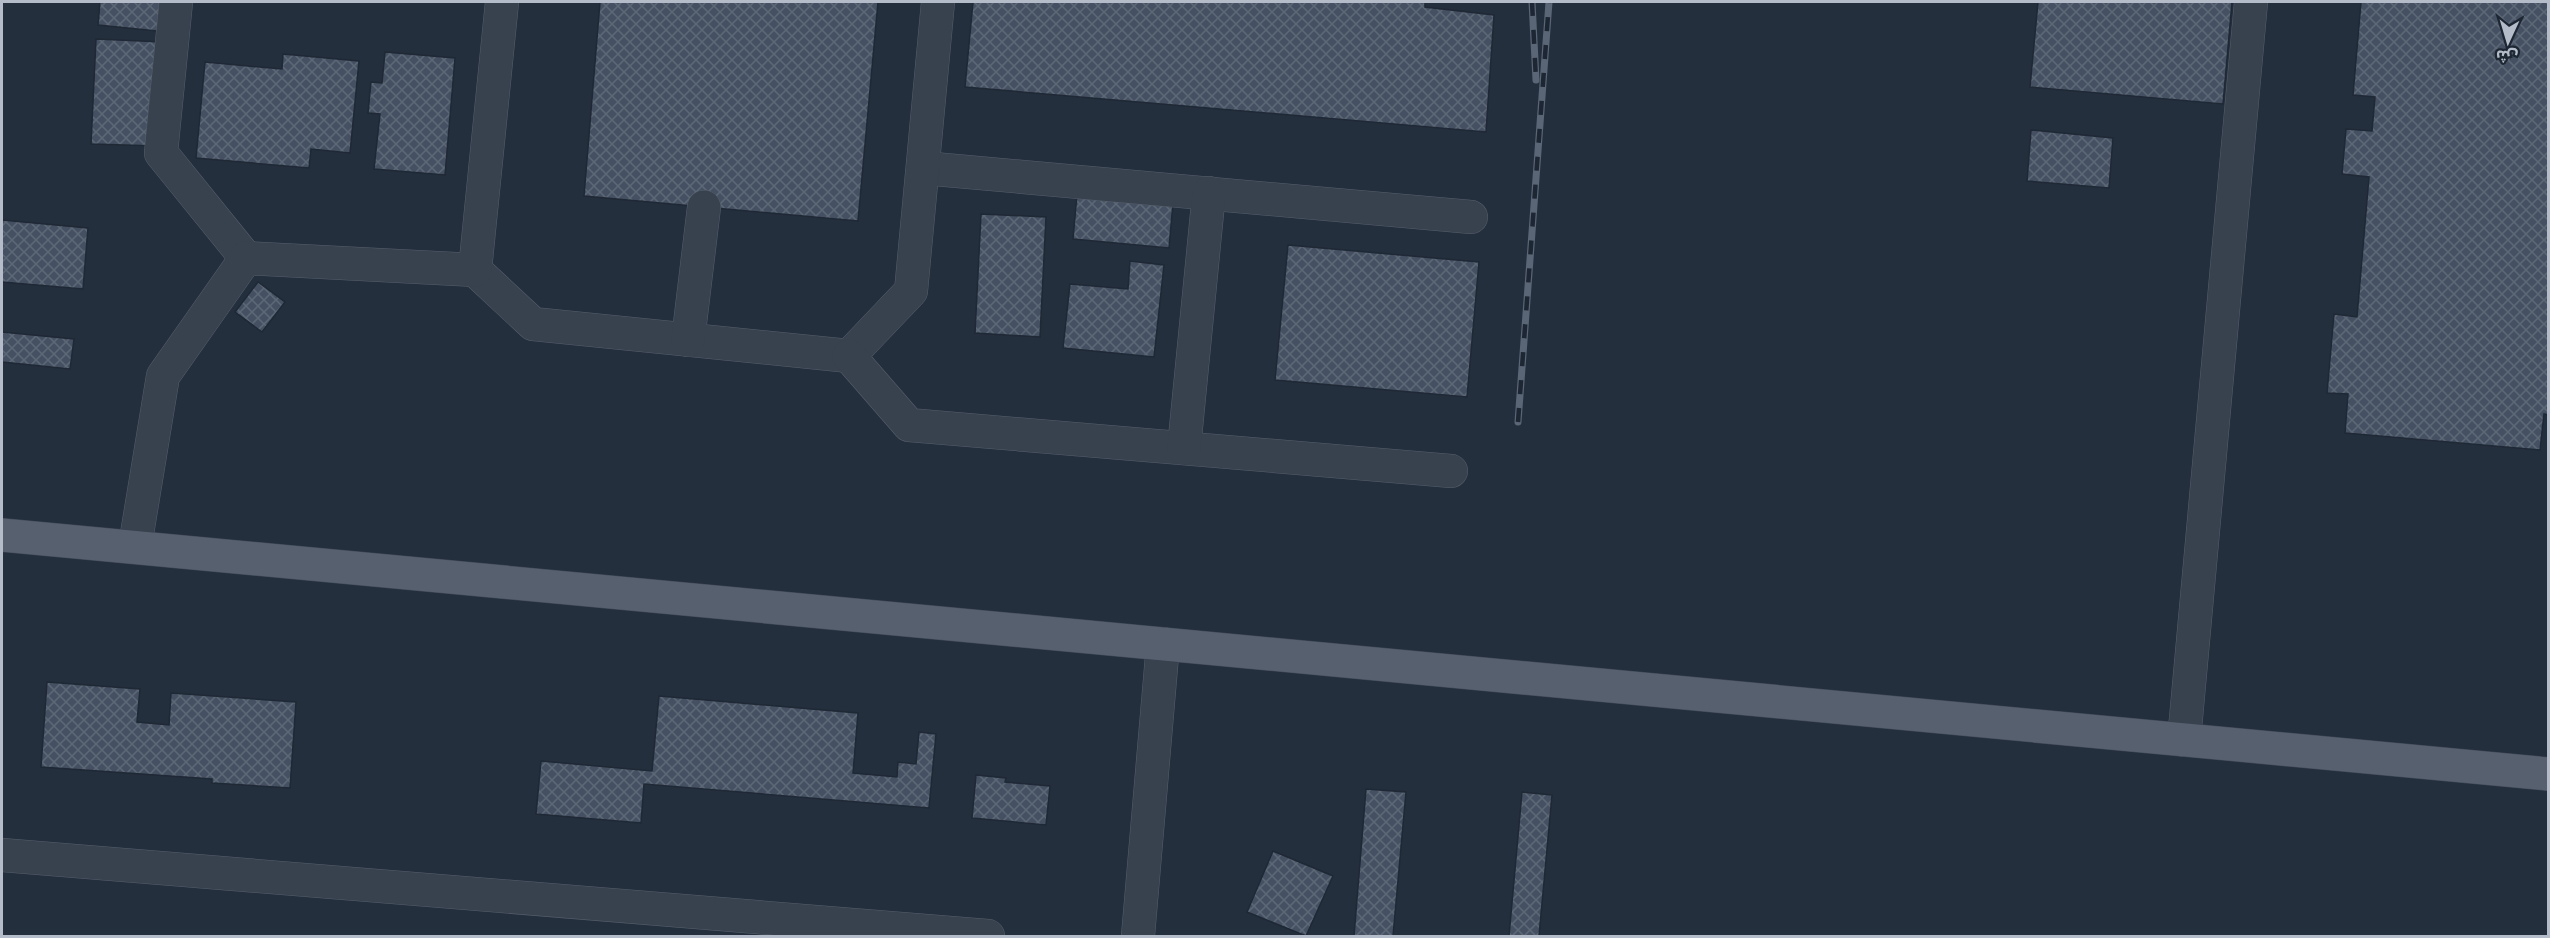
<svg xmlns="http://www.w3.org/2000/svg" width="2550" height="938" viewBox="0 0 2550 938" font-family="Manrope,'Noto Sans Arabic',sans-serif">
<style>
.building{fill:url(#building-cross-hatch);stroke:#1f2835;stroke-width:1.5}
.lines{fill:none;stroke-linecap:round;stroke-linejoin:round}
.minor-casing{stroke:#565f6c;stroke-width:34}
.major-casing{stroke:#414a57;stroke-width:34}
.minor{stroke:#38414e;stroke-width:33}
.major{stroke:#56606e;stroke-width:33}
.rail-casing{stroke:#5a6575;stroke-width:7}
.rail{stroke:#1d2633;stroke-width:4.5;stroke-dasharray:14;stroke-linecap:butt}
</style>
<defs>
<pattern id="building-cross-hatch" width="8" height="8" patternUnits="userSpaceOnUse" patternTransform="scale(1.5)"><rect width="8" height="8" fill="#455162"/><path d="M0 0l8 8M0 8l8-8" fill="none" stroke="#5d6877"/></pattern>
</defs>
<rect width="100%" height="100%" fill="#242f3e"/>
<g class="building">
<polygon points="100,2 170,2 167,32 98,25"/>
<polygon points="600,2 878,2 858,221 584,196"/>
<polygon points="973,2 1425,2 1425,7 1494,15 1486,132 965,87"/>
<polygon points="2038,2 2232,2 2223,104 2030,87"/>
<polygon points="2361,2 2548,2 2548,415 2544,414 2540,450 2345,433 2348,394 2327,393 2334,314 2357,317 2369,177 2342,174 2346,129 2372,131 2375,97 2353,95"/>
<polygon points="96,39 163,42 158,146 91,144"/>
<polygon points="385,52 455,58 445,175 374,169 380,114 368,113 371,82 382,83"/>
<polygon points="283,54 359,61 350,153 311,149 309,168 196,158 205,62 282,69"/>
<polygon points="2031,130 2113,138 2109,188 2027,181"/>
<polygon points="1077,194 1173,203 1169,248 1073,239"/>
<polygon points="981,214 1046,217 1040,337 975,333"/>
<polygon points="2,220 88,228 83,289 2,282"/>
<polygon points="1288,245 1479,262 1467,397 1275,380"/>
<polygon points="1130,261 1164,265 1154,357 1063,348 1070,284 1128,289"/>
<polygon points="258,282 285,302 262,332 235,312"/>
<polygon points="2,332 74,339 70,369 2,362"/>
<polygon points="47,682 140,689 137,722 169,725 171,693 296,702 290,788 212,783 212,779 41,767"/>
<polygon points="659,696 858,713 853,773 897,777 898,762 916,764 919,732 936,734 929,808 644,784 641,823 536,814 541,761 652,771"/>
<polygon points="976,775 1006,778 1005,782 1050,786 1046,825 972,818"/>
<polygon points="1366,789 1406,792 1393,936 1354,936"/>
<polygon points="1522,792 1552,795 1539,936 1509,936"/>
<polygon points="1273,851 1333,876 1306,936 1247,912"/>
</g>
<g class="lines">
<g class="minor-casing">
<g id="minor">
<polyline points="176,2 161,153 246,258"/>
<polyline points="923,168 1471,217"/>
<polyline points="475,270 533,324 849,356 911,291 938,2"/>
<polyline points="688,340 704,207"/>
<polyline points="849,356 909,425 1451,471"/>
<polyline points="1184,448 1209,193"/>
<polyline points="135,546 163,376 246,258 475,270 502,2"/>
<polyline points="2184,740 2251,2"/>
<polyline points="2,855 988,936"/>
<polyline points="1138,936 1163,644"/>
</g>
</g>
<g class="major-casing">
<polyline id="major" points="2,535 2548,774"/>
</g>
<use href="#minor" class="minor"/>
<use href="#major" class="major"/>
<g class="rail-casing">
<g id="rail">
<polyline points="1532,2 1536,80"/>
<polyline points="1518,422 1549,2"/>
</g>
</g>
<use href="#rail" class="rail"/>
</g>
<rect width="2550" height="938" fill="none" stroke="#b4bcc9" stroke-width="6"/>
<g transform="translate(2508 42) rotate(184)" stroke="#1d2633" stroke-width="4.5" paint-order="stroke">
<path d="M0-4.5L10 22L0 15L-10 22Z" fill="#b4bcc9"/>
<text y="-9" font-size="16" font-weight="bold" text-anchor="middle" fill="#b4bcc9">ش</text>
</g>
</svg>
